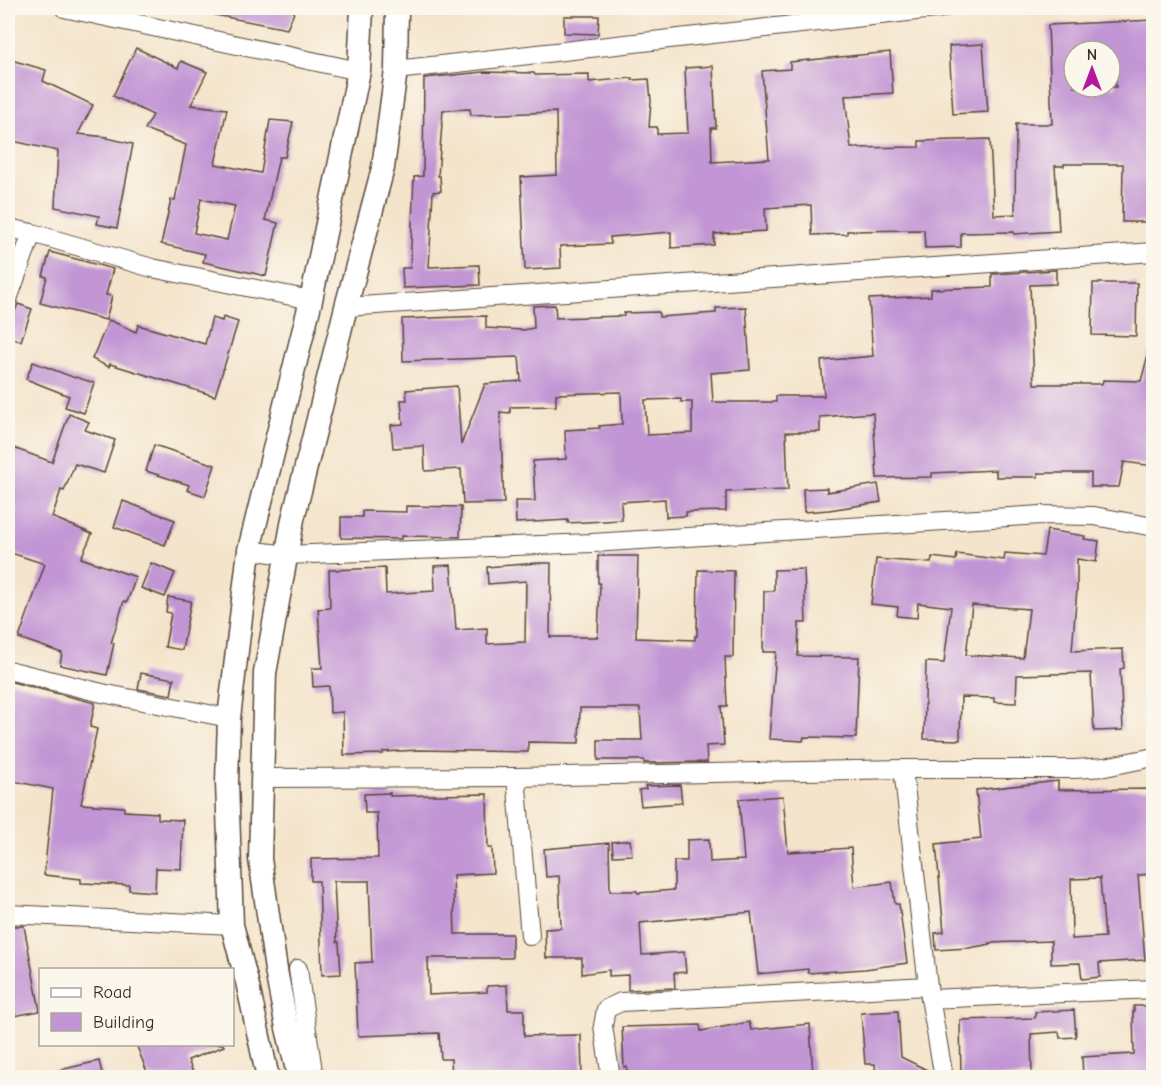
<svg xmlns="http://www.w3.org/2000/svg" width="1161" height="1085" viewBox="0 0 1161 1085" font-family="'Comic Neue',sans-serif">
<style>
.building{fill:#c296d4;fill-rule:evenodd}
.lines{fill:none;stroke-linecap:round;stroke-linejoin:round}
.minor-casing{stroke:#574638;stroke-width:20}
.tertiary-casing{stroke:#574638;stroke-width:25}
.minor{stroke:#fff;stroke-width:18}
.tertiary{stroke:#fff;stroke-width:22}
</style>
<rect width="100%" height="100%" fill="#fbf7ec"/>
<filter id="ink" filterUnits="userSpaceOnUse"><feTurbulence type="fractalNoise" baseFrequency=".0167" numOctaves="2"/><feDisplacementMap in="SourceGraphic" scale="12" xChannelSelector="R" yChannelSelector="G"/><feConvolveMatrix kernelMatrix="1 2 1 2 8 2 1 2 1" color-interpolation-filters="sRGB"/></filter>
<filter id="wash" filterUnits="userSpaceOnUse"><feTurbulence type="fractalNoise" baseFrequency=".008" numOctaves="4" result="noise"/><feDisplacementMap in="SourceGraphic" scale="24" xChannelSelector="R" yChannelSelector="G"/><feGaussianBlur stdDeviation="1.35" result="paint"/><feColorMatrix in="noise" values="0 0 0 0 0 0 0 0 0 0 0 0 0 0 0 0 0 1.4 0 .05"/><feComposite in="paint" operator="in"/></filter>
<g filter="url(#wash)">
<rect width="100%" height="100%" fill="#f4e4cb"/>
<g id="blocks">
<g class="building">
<polygon points="216,8 296,8 287,29 215,15"/>
<polygon points="564,16 599,16 598,34 564,33"/>
<path d="M1154 20V222H1122L1123 164H1064V166H1055L1059 231 1014 234V232L961 233V247L925 248 924 230 847 231V234L812 235 811 205 765 208 766 231 714 234V245L671 248V232L610 237 611 244 560 246 561 268 525 270 521 177 557 175 556 112 471 115 470 109 443 110 438 176H440L441 191 433 192 429 267 479 265 480 285 403 288 402 268H410L414 177 423 176 424 78 484 72 534 73 535 75 589 74V82L632 78V80L649 79 651 101 649 127H657V134L688 133 685 68 713 66 716 128H711L712 162 769 159 762 71 790 69V62L890 52 893 93 845 96 851 148 919 147V141L990 139 994 215 1015 214 1016 124H1052L1048 25ZM1074 51H1110V57H1114L1116 87H1074Z"/>
<polygon points="983,44 988,112 953,114 949,46"/>
<path d="M136 48 178 68 181 61 207 72 191 105 227 109 215 164 261 173 270 120 293 122 285 157H279L265 220 278 223 266 276 203 262 205 254 161 244 171 200H175L186 145 145 129 153 115 113 96ZM201 199 235 206 227 240 194 233Z"/>
<polygon points="8,59 46,70 43,81 93,105 78,134 107,137 107,138 133,144 117,228 97,224 99,216 55,207 58,151 8,140"/>
<polygon points="50,252 113,269 106,295 112,296 106,320 40,303 47,277 43,276"/>
<path d="M1056 270V284L1030 285 1034 384H1102L1103 380 1141 381 1149 351 1154 352V466L1124 462 1119 487H1091V473H1038V477H996V470L932 473V477L877 478 873 413 820 417V432H786L788 490 726 492V511L686 512V516L666 517 665 499 621 502 622 520 568 523V520L516 523 515 501H535L533 461 566 459 565 430 600 428 599 426 622 424 621 392 556 394V406L510 407V413L500 412 504 503 463 504 461 469 425 471 424 446 393 448 391 425 403 424 401 400H407L406 390 457 386 461 445 485 384 521 381 519 357 403 361 402 319 486 316V328L523 330 534 328 533 306 555 305 556 318 624 316V313L659 312V317L716 313V308L746 307 750 370 711 373 713 402H776V396H824L821 361 873 356 869 299 931 296V289L992 287V274ZM681 399V402H692V433L647 435 645 400Z"/>
<polygon points="1093,283 1137,283 1136,336 1092,335"/>
<polygon points="18,304 32,309 21,341 8,337 8,328"/>
<polygon points="223,317 238,322 215,396 110,364 109,367 92,359 109,320 136,332 138,325 205,344 212,318 222,321"/>
<polygon points="33,362 75,378 76,377 94,383 84,413 65,407 69,396 26,379"/>
<polygon points="69,414 89,422 85,430 115,440 104,473 75,464 64,491 61,490 52,517 92,534 81,558 136,577 127,602 124,601 111,643 114,643 107,675 60,665 62,653 19,638 45,564 8,552 8,446 52,462"/>
<polygon points="154,445 215,465 205,496 187,490 189,485 146,471"/>
<polygon points="878,484 881,502 829,510 804,512 803,489 827,488 827,492"/>
<polygon points="123,501 175,520 165,545 114,527"/>
<polygon points="406,506 461,507 460,537 401,536 401,539 341,538 341,517 362,517 362,511 406,512"/>
<path d="M1047 530 1085 536 1084 539 1099 541 1096 562 1077 559V589L1072 651 1123 649 1124 668 1120 669 1123 730 1094 731 1091 673 1017 675 1016 703 994 702V698L961 697 960 740 924 739 926 662 944 663 951 607 918 603 917 618 897 616 898 607 871 604 876 559 931 563 932 557 956 560 957 554 1004 560 1005 553 1043 556ZM972 605 1029 609 1023 658 966 655Z"/>
<polygon points="598,556 638,556 636,638 695,640 695,636 697,636 698,570 734,571 733,657 725,657 727,706 721,706 724,745 706,746 707,762 644,763 644,760 598,760 598,740 642,740 640,708 580,708 579,743 528,742 528,752 419,750 383,752 383,754 344,755 343,712 330,713 329,686 313,687 312,668 322,668 318,609 330,608 329,570 385,568 386,594 435,591 434,566 451,565 456,630 487,628 487,644 525,642 526,581 488,584 487,567 537,563 551,563 550,637 598,637 600,583 598,583"/>
<polygon points="151,563 175,573 165,597 141,588"/>
<polygon points="804,569 806,623 799,623 798,656 859,657 856,738 804,737 803,741 769,739 776,652 763,652 764,591 774,591 774,570"/>
<polygon points="168,597 191,601 182,650 165,647 171,613 166,612"/>
<polygon points="141,673 174,679 171,695 138,689"/>
<polygon points="8,681 95,703 90,727 97,729 81,804 124,807 124,811 158,813 158,819 183,820 181,869 156,868 155,892 129,890 129,885 81,883 81,879 44,875 53,789 8,780"/>
<path d="M1058 781V790L1154 789V874L1138 875 1145 960 1099 963 1100 977 1082 979 1080 963 1051 964V941L990 943 991 944 969 948 936 950 935 933 944 932 936 844 981 839 976 790ZM1100 878 1105 937 1072 939 1071 879Z"/>
<polygon points="680,785 682,803 641,806 639,790 646,789 645,786"/>
<polygon points="390,793 390,796 487,794 488,848 492,848 493,873 453,875 455,934 512,934 512,958 428,958 429,995 487,992 487,986 507,985 508,1010 524,1010 524,1036 581,1035 582,1077 452,1077 451,1059 441,1059 439,1033 358,1036 355,963 372,962 369,881 334,881 337,942 339,942 341,974 322,975 319,881 311,881 311,859 378,858 377,813 365,813 364,794"/>
<polygon points="783,796 788,852 851,848 854,887 892,882 895,904 899,904 907,963 865,969 808,973 808,969 758,974 751,912 640,923 642,955 684,952 686,972 674,973 675,988 628,990 628,975 609,976 609,970 582,974 582,958 546,958 545,929 561,928 559,876 546,877 544,849 609,843 610,891 637,891 638,893 674,890 674,861 687,861 687,840 709,839 710,862 744,860 739,799"/>
<polygon points="630,840 632,855 613,856 612,842"/>
<polygon points="13,926 24,926 40,1011 8,1017 8,927"/>
<polygon points="1134,1006 1154,1006 1154,1077 1083,1077 1082,1057 1134,1054 1133,1012 1134,1012"/>
<polygon points="1074,1010 1076,1037 1060,1038 1059,1032 1031,1034 1032,1077 961,1077 960,1020 1035,1018 1035,1012"/>
<polygon points="898,1011 901,1057 931,1072 932,1077 876,1077 875,1064 865,1064 861,1013"/>
<polygon points="749,1022 751,1030 810,1024 813,1077 627,1077 627,1067 624,1067 622,1027 700,1025 701,1031"/>
<polygon points="136,1044 223,1044 224,1046 188,1060 195,1077 149,1077"/>
<polygon points="99,1061 103,1077 55,1077 55,1071"/>
</g>
</g>
</g>
<g filter="url(#ink)">
<use href="#blocks" fill-opacity="0" stroke="#574638" stroke-width="1.5"/>
<g class="lines">
<g class="minor-casing">
<g id="minor">
<polyline points="64,8 359,71"/>
<polyline points="396,70 943,8"/>
<polyline points="8,228 32,233 152,268 311,300"/>
<polyline points="8,299 32,233"/>
<polyline points="346,307 1154,252"/>
<polyline points="249,550 286,555 592,543 1041,515 1094,516 1154,527"/>
<polyline points="8,670 102,693 229,718"/>
<polyline points="903,769 928,986 944,1078"/>
<polyline points="516,777 530,936"/>
<polyline points="262,778 516,777 903,769 1074,769 1105,767 1154,757"/>
<polyline points="8,914 232,925"/>
<polyline points="298,969 314,1078"/>
<polyline points="930,999 1154,989"/>
<polyline points="611,1078 603,1026 606,1009 621,1002 928,986"/>
</g>
</g>
<g class="tertiary-casing">
<g id="tertiary">
<polyline points="268,1078 247,982 232,925 227,782 229,718 249,550 311,300 359,71 362,8"/>
<polyline points="299,1078 287,1028 276,970 260,859 265,673 293,519 346,307 383,168 396,70 397,8"/>
</g>
</g>
<use href="#minor" class="minor"/>
<use href="#tertiary" class="tertiary"/>
</g>
</g>
<rect width="1161" height="1085" fill="none" stroke="#fbf7ec" stroke-width="30"/>
<rect x="39" y="968" width="195" height="78" fill="#fbf7ec" stroke="#aea59a" stroke-width="1.5"/>
<rect x="51" y="988" width="30" height="9" fill="#ffffff" stroke="#aea59a" stroke-width="1.5"/>
<text x="93" y="998" font-size="18" fill="#3b2a1e">Road</text>
<rect x="51" y="1013" width="30" height="18" fill="#c296d4" stroke="#aea59a" stroke-width="1.5"/>
<text x="93" y="1028" font-size="18" fill="#3b2a1e">Building</text>
<g transform="translate(1092 69)"><circle r="28" fill="#fbf7ec" stroke="#aea59a" stroke-width="1.5"/>
<path d="M0-4.5L10 22L0 15L-10 22Z" fill="#b5179e"/>
<text y="-9" font-size="16" font-weight="bold" text-anchor="middle" fill="#3b2a1e">N</text>
</g>
</svg>
